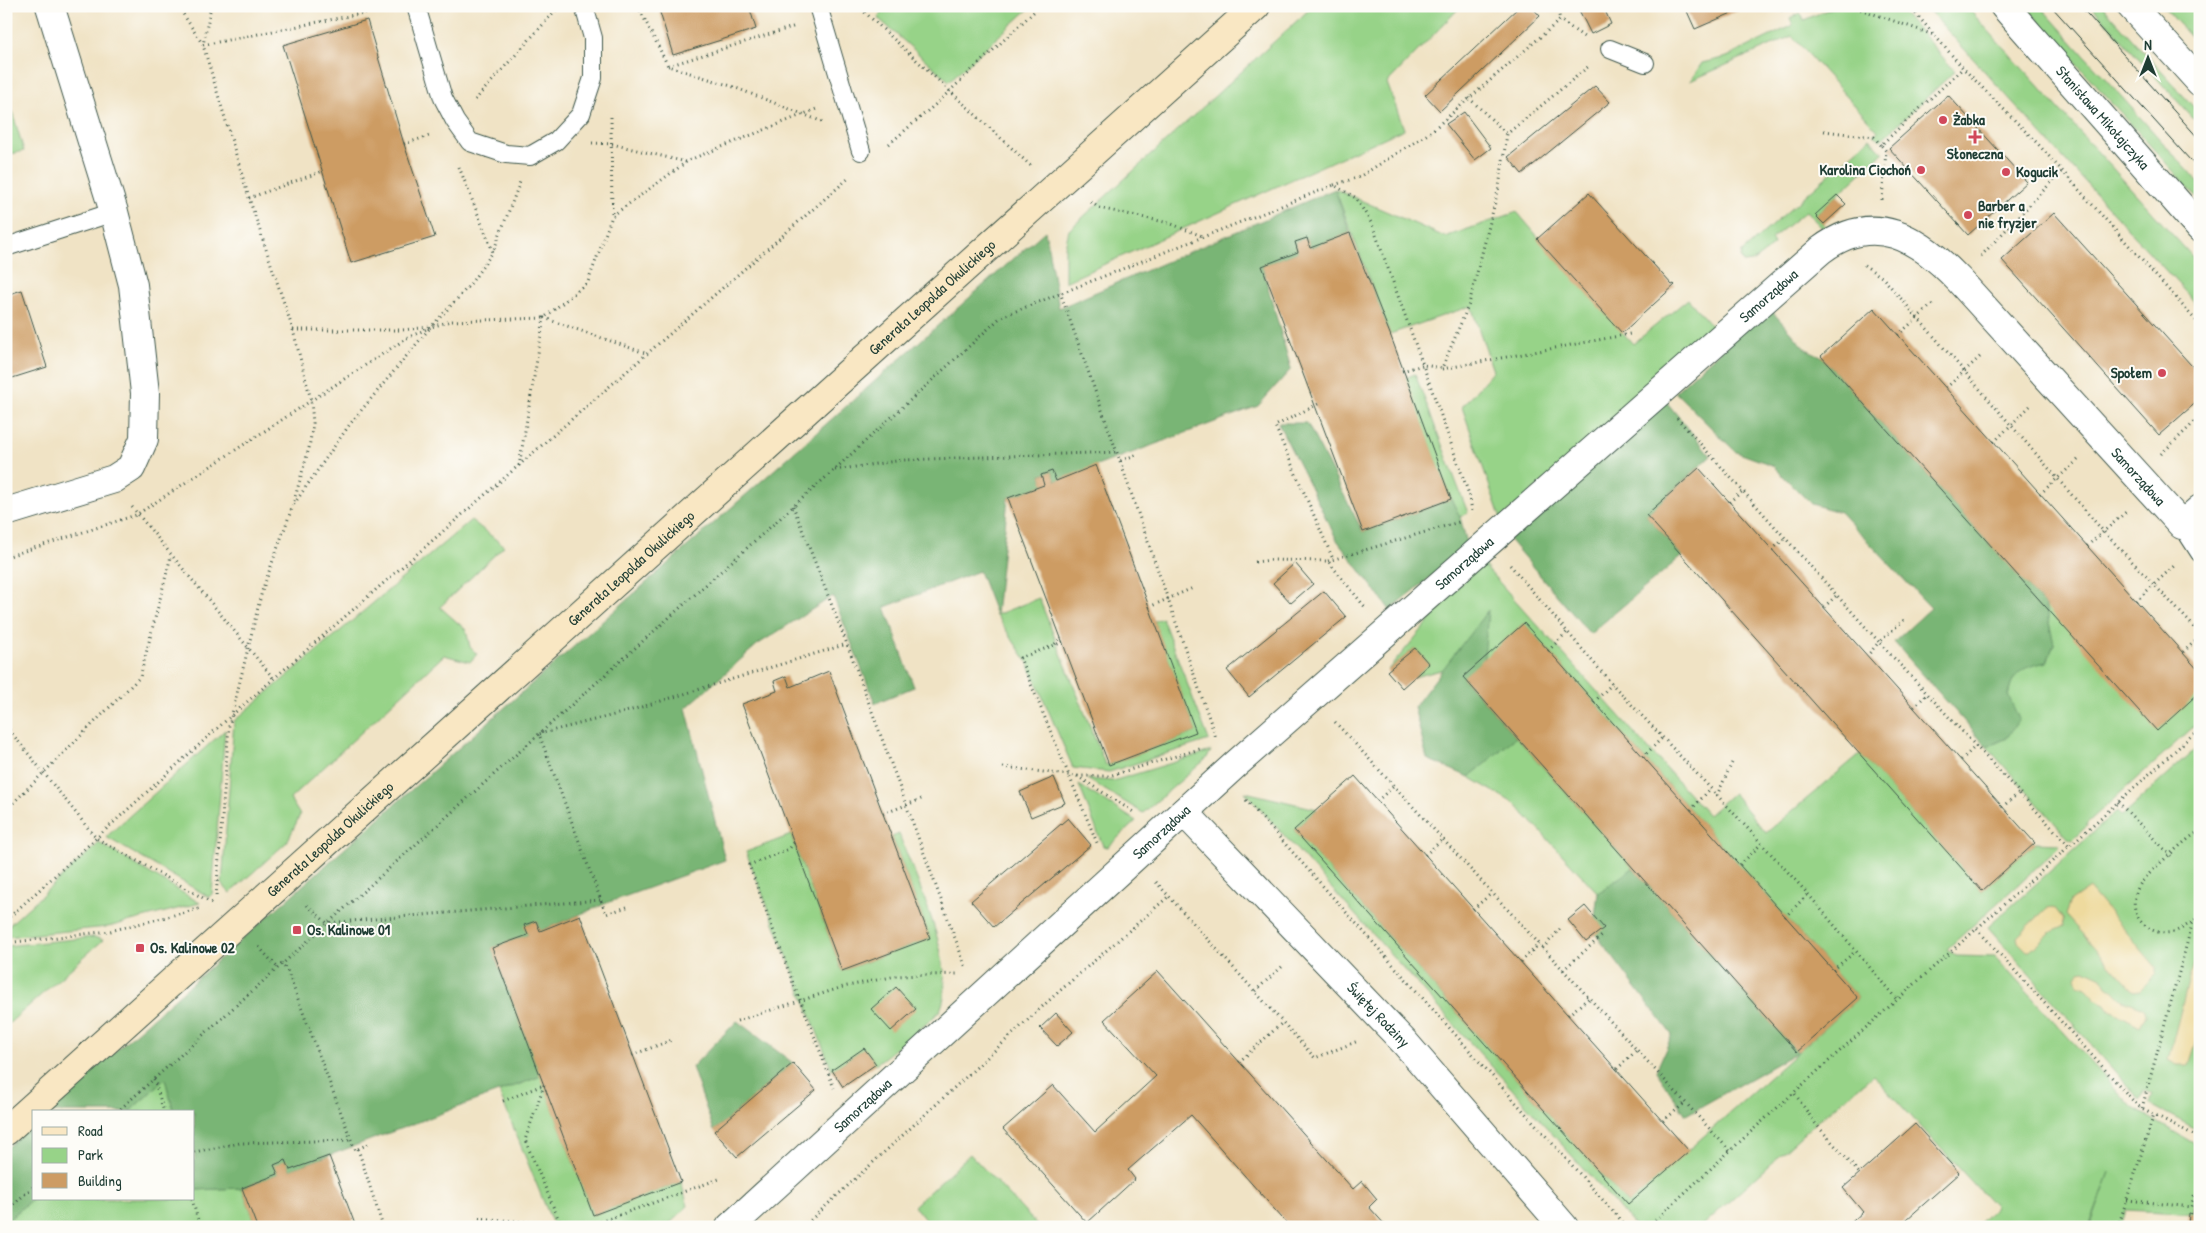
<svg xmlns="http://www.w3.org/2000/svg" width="2206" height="1233" viewBox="0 0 2206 1233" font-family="'Patrick Hand',sans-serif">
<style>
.green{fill:#97d388;stroke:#5b885e}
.forest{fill:#79b574;stroke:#4c7954}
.sand{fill:#eeda9e;stroke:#868c69}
.building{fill:#cd9c64}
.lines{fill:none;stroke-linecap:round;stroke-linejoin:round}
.service-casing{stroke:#3e564a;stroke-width:20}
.minor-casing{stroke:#3e564a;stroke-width:30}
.tertiary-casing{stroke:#3e564a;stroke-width:30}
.secondary-casing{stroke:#3e564a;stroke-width:30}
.path{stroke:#3e564a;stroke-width:3;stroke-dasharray:1 4;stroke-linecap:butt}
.service{stroke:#fff;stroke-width:18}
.minor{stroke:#fff;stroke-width:28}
.tertiary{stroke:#fff;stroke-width:28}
.secondary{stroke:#f9e7c3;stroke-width:28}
.tram{stroke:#1f3d34;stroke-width:1}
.poi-dot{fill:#d1495b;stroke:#fdfcf7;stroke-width:2}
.labels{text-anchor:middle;stroke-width:4;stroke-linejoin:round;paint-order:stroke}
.street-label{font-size:15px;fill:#1f3d34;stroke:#fdfcf7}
.poi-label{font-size:15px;font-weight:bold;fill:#1f3d34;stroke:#fdfcf7;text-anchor:start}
</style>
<rect width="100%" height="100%" fill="#fdfcf7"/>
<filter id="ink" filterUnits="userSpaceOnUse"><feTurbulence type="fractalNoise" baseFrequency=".02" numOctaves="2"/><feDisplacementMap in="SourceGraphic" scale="10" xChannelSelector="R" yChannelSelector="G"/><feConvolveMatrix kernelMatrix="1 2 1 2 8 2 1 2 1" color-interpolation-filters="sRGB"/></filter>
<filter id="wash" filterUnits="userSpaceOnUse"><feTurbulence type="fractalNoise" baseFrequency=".0096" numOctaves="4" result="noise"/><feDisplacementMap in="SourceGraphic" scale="20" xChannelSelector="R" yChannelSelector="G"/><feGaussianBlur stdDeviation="1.12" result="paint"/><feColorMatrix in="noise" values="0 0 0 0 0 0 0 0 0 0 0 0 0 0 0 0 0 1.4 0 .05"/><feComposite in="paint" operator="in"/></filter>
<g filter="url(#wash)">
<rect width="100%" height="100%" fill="#f0e3c5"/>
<g class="green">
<polygon points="883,6 1032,6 949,81 878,18 884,9"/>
<polygon points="1313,6 1461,6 1387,83 1404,129 1065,282 1065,247 1069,230"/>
<polygon points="1836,6 1897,6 1955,71 1881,140 1874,135 1878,131 1792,36 1690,81 1702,63 1727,57 1793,25 1790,18 1800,13 1804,20"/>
<polygon points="1925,6 1966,6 2200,265 2200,308"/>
<polygon points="2028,6 2040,6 2200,184 2200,201 2033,15"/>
<polygon points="2091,6 2102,6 2200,114 2200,126"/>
<polygon points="2163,6 2200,6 2200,47"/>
<polygon points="6,91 24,151 6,155"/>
<polygon points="1870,138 1883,153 1815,215 1826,227 1823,229 1806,211 1771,239 1774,245 1752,262 1744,263 1741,258 1742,252"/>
<polygon points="1335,189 1445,237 1517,212 1539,238 1538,239 1633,344 1688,299 1716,331 1501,519 1462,407 1493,371 1471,306 1390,334"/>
<polygon points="1415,374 1468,513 1460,517 1451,499 1405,378"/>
<polygon points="471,520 504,546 440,607 466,630 470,647 477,654 470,662 444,655 290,799 300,815 287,842 230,893 222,884 234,721"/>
<polygon points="1480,561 1708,815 1733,793 1766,833 1860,754 1982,891 2035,843 2059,844 2059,847 1947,949 1956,956 1995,957 2133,1108 2200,1147 2200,1214 2126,1210 2121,1227 2090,1227 2110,1172 2089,1227 1975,1227 1995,1207 1873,1075 1815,1123 1701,1227 1636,1227 1245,792 1317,809 1294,830 1628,1204 1858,998 1524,623 1484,659 1414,677 1429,664 1415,648 1387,671"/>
<polygon points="1039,598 1105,764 1109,765 1196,732 1154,621 1162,618 1209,740 1109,772 1073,768 1028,663 996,615"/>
<path d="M2045 606 2200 692V721L2086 824 2087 826 2072 840 2069 839 1987 747 2007 738C2007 718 2003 675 2027 666 2033 664 2040 663 2047 662L2054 644Z"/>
<polygon points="225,730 212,894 209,897 106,837"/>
<polygon points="1516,737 1633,868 1598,893 1515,804 1469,777"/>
<polygon points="2200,745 2200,1131 2149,1104 2152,1095 2143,1091 2140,1100 1988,927 2117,811 2122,816"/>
<polygon points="1211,751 1206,759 1143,813 1087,779 1113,781"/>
<polygon points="1079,785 1136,821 1108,847 1103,846"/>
<path d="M899 834C914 875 960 970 940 1010 935 1019 887 1055 876 1064L864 1048 832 1070 746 852 791 835 842 971 930 938 892 837Z"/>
<polygon points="99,843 200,903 108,927 6,937 6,928"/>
<polygon points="94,937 103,940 6,1026 6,946"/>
<polygon points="541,1076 593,1215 681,1182 688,1206 666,1227 554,1227 499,1092"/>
<polygon points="165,1079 174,1112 129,1112"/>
<polygon points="970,1154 1039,1227 931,1227 914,1206"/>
<polygon points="194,1185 195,1190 242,1188 257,1227 6,1227 6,1222 34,1197 34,1199 194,1199"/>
</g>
<g class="forest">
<polygon points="1335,189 1350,233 1310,248 1307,238 1295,242 1298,252 1262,266 1291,369 1258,406 1056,481 1052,471 1041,475 1044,485 1008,498 996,615 979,571 885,607 914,687 875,703 833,596 757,645 686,708 725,860 607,903 540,931 536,921 525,925 528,935 492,948 541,1076 290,1170 286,1161 275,1165 278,1174 242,1188 195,1190 194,1112 174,1112 165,1079 129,1112 46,1112 1045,231 1059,308"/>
<path d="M1768 307 1806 349 1821 356 2045 606 2054 644 2047 662C2023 667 2014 671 2008 695L2019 719 2007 738 1987 747 1894 642 1931 608 1840 512 1811 504 1772 465 1736 452 1675 392Z"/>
<polygon points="1664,399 1711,456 1646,515 1682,556 1590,634 1507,537"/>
<polygon points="1278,423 1307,423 1363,532 1451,499 1460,517 1468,547 1390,610 1337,540"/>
<polygon points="1488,610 1484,659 1463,678 1516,737 1469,777 1427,759 1414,707"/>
<polygon points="1633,868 1797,1052 1686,1115 1656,1071 1672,1035 1593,931 1598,893"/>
<polygon points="737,1021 793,1063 714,1131 692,1067"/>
<polygon points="34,1123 34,1197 6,1222 6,1149"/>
</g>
<g class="sand">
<polygon points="2089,888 2156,967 2156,974 2140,990 2134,991 2065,915 2070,901"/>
<polygon points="2054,907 2063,919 2064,926 2050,933 2030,951 2027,951 2018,942 2017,937 2047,908"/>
<polygon points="2200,947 2200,1031 2189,1065 2177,1065 2168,1060 2188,982"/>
<path d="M2085 970 2102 978 2106 986C2114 989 2116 994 2122 999 2130 1004 2139 1004 2145 1010L2146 1015 2140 1026 2110 1010 2106 1004 2095 999 2086 987 2078 984 2076 976 2080 971Z"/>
</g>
<g id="blocks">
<g class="building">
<polygon points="658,6 749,6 756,29 673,55"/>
<polygon points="1520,6 1531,6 1540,16 1440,111 1425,95"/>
<polygon points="1577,6 1603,6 1611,24 1591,34"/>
<polygon points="1691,6 1748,6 1695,29 1686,9"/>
<polygon points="367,20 404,144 435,237 351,263 283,45"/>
<polygon points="1595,86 1610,102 1522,174 1508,157"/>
<polygon points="1948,95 2027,182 1968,235 1889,148"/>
<polygon points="1464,112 1491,148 1475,160 1446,124"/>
<polygon points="1589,193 1672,285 1674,284 1675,285 1622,333 1537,239"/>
<polygon points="1837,195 1846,204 1824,224 1815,215"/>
<polygon points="2054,213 2200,375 2200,399 2159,435 2002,260"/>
<polygon points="1350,233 1390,334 1451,499 1363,532 1262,266 1298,252 1295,242 1307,238 1310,248"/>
<polygon points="22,290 47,367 6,380 6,295"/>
<polygon points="1874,308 2200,672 2200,692 2157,731 1821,356"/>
<polygon points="1096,465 1196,732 1109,765 1008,498 1044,485 1041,475 1052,471 1056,481"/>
<polygon points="1699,468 2035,843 1982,891 1646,515"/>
<polygon points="1295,563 1313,584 1291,603 1273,583"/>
<polygon points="1324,591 1346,617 1249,697 1227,670"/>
<polygon points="1524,623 1858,998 1797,1052 1463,677"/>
<polygon points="1415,648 1429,664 1402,688 1387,671"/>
<polygon points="829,671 930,938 842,971 742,704 777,691 774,681 786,676 790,687"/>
<polygon points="1355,776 1689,1151 1628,1204 1294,830"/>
<polygon points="1054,777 1065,803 1031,817 1020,792"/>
<polygon points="1068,818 1091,845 994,927 971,901"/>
<polygon points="1585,906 1604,928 1586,942 1568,920"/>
<polygon points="580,915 681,1182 593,1215 492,948 528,935 524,925 536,921 540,931"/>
<polygon points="1158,971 1353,1189 1362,1181 1377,1199 1369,1207 1387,1227 1290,1227 1191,1115 1128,1170 1135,1179 1087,1223 1003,1129 1053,1085 1095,1132 1156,1076 1104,1020"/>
<polygon points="896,987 916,1009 891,1031 871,1009"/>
<polygon points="1056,1013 1073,1032 1057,1046 1040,1028"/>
<polygon points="864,1048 876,1064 843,1087 832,1070"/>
<polygon points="793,1063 816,1090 737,1157 714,1131"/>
<polygon points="1915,1124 1959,1173 1898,1227 1846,1227 1863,1212 1843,1188"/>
<polygon points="329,1156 356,1227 257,1227 242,1188 278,1174 274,1165 286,1160 290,1170"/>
<polygon points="2194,1203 2200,1203 2200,1227 2188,1227 2189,1213 2193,1214"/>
</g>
</g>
</g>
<g filter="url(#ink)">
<use href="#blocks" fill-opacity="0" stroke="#3e564a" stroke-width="1"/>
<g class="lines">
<g class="service-casing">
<g id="service">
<polyline points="416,6 443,98 455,121 470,142 506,154 530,156 556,141 581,114 593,78 593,38 584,6"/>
<polyline points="818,6 861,151"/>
<polyline points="1610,49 1645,63"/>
<polyline points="6,247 114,212"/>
<polyline points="2182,525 2200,553"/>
</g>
</g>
<g class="minor-casing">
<g id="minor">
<polyline points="6,512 114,479 131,468 144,439 145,393 133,285 114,212 50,6"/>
<path id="s1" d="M1184 812 1405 1043 1564 1227"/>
<path id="s2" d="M730 1227 1236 764 1821 250C1874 210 1919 238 1959 280L2182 525 2200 509"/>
</g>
</g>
<g class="tertiary-casing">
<g id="tertiary">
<path id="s3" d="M2004 6 2200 228"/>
<polyline points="2131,6 2200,82"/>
</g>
</g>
<g class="secondary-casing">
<g id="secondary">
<path id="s4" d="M6 1131 1256 6"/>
</g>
</g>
<g class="path">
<polyline points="178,6 203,45 249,198 293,330 311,400 313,423 309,448 292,508 262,591 229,726 216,897"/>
<polyline points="211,6 203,45 389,8"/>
<polyline points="638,6 668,66 731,86 823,122"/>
<polyline points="1557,6 1560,20"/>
<polyline points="1851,6 1934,35"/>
<polyline points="1909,6 1963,68 2038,144 2200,325"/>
<polyline points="847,10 859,7 1031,166"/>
<polyline points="1781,10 1792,6"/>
<polyline points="668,66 796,26"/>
<polyline points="1469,98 1507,134"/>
<polyline points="475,100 556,10"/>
<polyline points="611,117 612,216"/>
<polyline points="1824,131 1874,137 1881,145"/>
<polyline points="592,143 612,144 686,162"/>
<polyline points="404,144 432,135"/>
<polyline points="889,144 936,104 1040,6"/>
<polyline points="459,167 493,252 520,182"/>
<polyline points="1334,185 1359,177 1428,134 1560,20 1584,37"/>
<polyline points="249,198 323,171"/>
<polyline points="1882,200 1886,151 1881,145 1963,68"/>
<polyline points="1091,202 1099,208 1169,223 1202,236"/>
<polyline points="1981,256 2062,171"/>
<polyline points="1864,265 1883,278 2104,532 2200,633"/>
<polyline points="1060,292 1120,461 1138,454"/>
<polyline points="293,330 402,330 431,327 451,321 544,318 588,282 612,216 637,198 689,160 819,108"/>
<polyline points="1898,335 1934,303"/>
<polyline points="1442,369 1630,334"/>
<polyline points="1402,371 1423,365 1470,497 1472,512"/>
<polyline points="1946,388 1982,355"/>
<polyline points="1318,404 1275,426 1333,559"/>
<polyline points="1677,418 1879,642 1867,656"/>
<polyline points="1994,442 2031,405"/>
<polyline points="2161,454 2200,417"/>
<polyline points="1120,461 1216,738"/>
<polyline points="519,466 544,318 648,354"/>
<polyline points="835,470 903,460 1116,452"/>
<polyline points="2040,494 2079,459"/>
<polyline points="1729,502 1743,491"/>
<polyline points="294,504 350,424 429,329"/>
<polyline points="793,506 852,657 966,968"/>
<polyline points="132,507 274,679"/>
<polyline points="2087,546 2126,512"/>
<polyline points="1772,550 1785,538"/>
<polyline points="6,557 136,515 407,338 431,327 468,287 493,252"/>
<polyline points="1328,561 1459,522"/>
<polyline points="1255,562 1271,560 1328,561 1365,607"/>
<polyline points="1510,565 1612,684 1717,795"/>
<polyline points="2136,601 2174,566"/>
<polyline points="1149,607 1193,588"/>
<polyline points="1824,607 1836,596"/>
<polyline points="1904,620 1879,642 2070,847"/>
<polyline points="1063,642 1020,658 1098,845"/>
<polyline points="1055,644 1061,637"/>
<polyline points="1548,651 1568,631"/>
<polyline points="2183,652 2200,637"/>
<polyline points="1594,702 1612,684"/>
<polyline points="1914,707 1927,694"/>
<polyline points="1335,722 1543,948"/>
<polyline points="6,726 96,838 212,903"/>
<polyline points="1643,757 1663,737"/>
<polyline points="1961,760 1976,746"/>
<polyline points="1732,763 1717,795 1808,894 1898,1001"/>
<polyline points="1003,767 1076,776 1109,776 1203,748"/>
<polyline points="1077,776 1135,813"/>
<polyline points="1246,800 1627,1227"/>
<polyline points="1377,801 1394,786"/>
<polyline points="2118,802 2171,856"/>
<polyline points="2002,807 2019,793"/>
<polyline points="6,810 140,677 171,556"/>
<polyline points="1691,810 1711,788"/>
<polyline points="883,814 924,798"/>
<path d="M2200 831C2188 837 2149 872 2141 883 2138 887 2136 892 2135 897 2130 919 2152 937 2173 932 2183 929 2192 922 2200 916"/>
<polyline points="794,843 789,849 749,865 799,999"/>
<polyline points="1425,855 1443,839"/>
<polyline points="1740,865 1761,844"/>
<polyline points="1156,882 1315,1058 1358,1041"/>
<polyline points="307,905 327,923 600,900"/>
<polyline points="627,907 606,914 539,734 622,713 847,644"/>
<polyline points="1473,909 1492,893"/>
<polyline points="1785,917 1808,894"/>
<polyline points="6,920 232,715 850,177"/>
<polyline points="1560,929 1543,948 1730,1151"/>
<polyline points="1977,929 2138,1106 2200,1138"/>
<polyline points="6,943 110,931 202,908"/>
<polyline points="259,947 277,967"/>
<polyline points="1521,962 1539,944"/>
<polyline points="281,963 287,970 355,1150 371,1143"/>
<polyline points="1563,970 1604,934"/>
<polyline points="1833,970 1856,951"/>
<polyline points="1255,991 1284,965"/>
<polyline points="800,999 834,1088"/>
<polyline points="1568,1015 1589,998"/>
<polyline points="737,1021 843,987 896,976 957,974"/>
<polyline points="632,1055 672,1040"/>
<polyline points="1239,1062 1282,1023"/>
<polyline points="1617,1069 1637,1050"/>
<polyline points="154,1079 164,1112"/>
<polyline points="544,1085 525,1140 561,1225"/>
<polyline points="1795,1094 1815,1123 1860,1174"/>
<polyline points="503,1101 543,1085"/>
<polyline points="2142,1108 2193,921"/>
<polyline points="117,1112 834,470 1001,317 1334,185 1356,198 1372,224 1423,365 1442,368 1469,304 1499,187 1507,134 1589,66"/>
<polyline points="1663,1121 1685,1103"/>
<polyline points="358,1149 383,1227"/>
<polyline points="194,1152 240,1143 351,1140"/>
<polyline points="192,1199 200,1227"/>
<polyline points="2127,1200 2191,1207 2194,1196 2200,1193"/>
<polyline points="6,1211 34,1186"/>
<polyline points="479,1218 583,1227"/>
<polyline points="586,1227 719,1179"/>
<polyline points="803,1227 1055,995 1169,896"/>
<path d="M1648 1227C1829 1057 2017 895 2200 728"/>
<polyline points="2118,1227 2154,1114"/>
</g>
<use href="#service" class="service"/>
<use href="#minor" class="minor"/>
<use href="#tertiary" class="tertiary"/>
<use href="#secondary" class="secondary"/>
<g class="tram">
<polyline points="2051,6 2200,171"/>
<polyline points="2080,6 2200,140"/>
</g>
</g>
</g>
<g class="poi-dot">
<circle cx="1943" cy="120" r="5"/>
<path d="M1972.5 129.5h5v5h5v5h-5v5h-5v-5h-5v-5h5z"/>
<circle cx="1921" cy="170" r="5"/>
<circle cx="2006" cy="172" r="5"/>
<circle cx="1968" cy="215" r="5"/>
<circle cx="2162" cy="373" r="5"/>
<rect x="292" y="925" width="10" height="10" rx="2.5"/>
<rect x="135" y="943" width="10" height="10" rx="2.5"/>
</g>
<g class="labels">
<g class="street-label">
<text dy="5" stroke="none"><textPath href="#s3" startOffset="149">Stanisława Mikołajczyka</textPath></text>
<text dy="5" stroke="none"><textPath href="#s2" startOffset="1395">Samorządowa</textPath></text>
<text dy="5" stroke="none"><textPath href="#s4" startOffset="1246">Generała Leopolda Okulickiego</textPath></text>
<text dy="5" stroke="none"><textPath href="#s2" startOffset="1889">Samorządowa</textPath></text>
<text dy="5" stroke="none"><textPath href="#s2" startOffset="990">Samorządowa</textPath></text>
<text dy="5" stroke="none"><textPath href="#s4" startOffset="841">Generała Leopolda Okulickiego</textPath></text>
<text dy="5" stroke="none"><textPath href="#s2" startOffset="585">Samorządowa</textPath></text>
<text dy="5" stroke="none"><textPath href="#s4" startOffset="436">Generała Leopolda Okulickiego</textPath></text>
<text dy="5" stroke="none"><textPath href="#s1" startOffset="281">Świętej Rodziny</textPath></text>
<text dy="5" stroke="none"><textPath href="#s2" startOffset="180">Samorządowa</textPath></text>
</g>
<g class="poi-label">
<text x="1953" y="125">Żabka</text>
<text x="1975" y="159" text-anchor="middle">Słoneczna</text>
<text x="1911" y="175" text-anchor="end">Karolina Ciochoń</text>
<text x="2016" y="177">Kogucik</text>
<text x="1978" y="211">Barber a<tspan x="1978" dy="17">nie fryzjer</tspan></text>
<text x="2152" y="378" text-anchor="end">Społem</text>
<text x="307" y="935">Os. Kalinowe 01</text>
<text x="150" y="953">Os. Kalinowe 02</text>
</g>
</g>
<rect width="2206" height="1233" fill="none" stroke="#fdfcf7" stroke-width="25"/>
<rect x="32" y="1110" width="162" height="90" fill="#fdfcf7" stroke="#a4b0a9"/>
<rect x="42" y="1127" width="25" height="8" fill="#f9e7c3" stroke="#a4b0a9"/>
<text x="78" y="1136" font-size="15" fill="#1f3d34">Road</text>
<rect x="42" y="1148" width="25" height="15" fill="#97d388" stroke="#a4b0a9"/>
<text x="78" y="1160" font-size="15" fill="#1f3d34">Park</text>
<rect x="42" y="1173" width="25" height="15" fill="#cd9c64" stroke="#a4b0a9"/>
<text x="78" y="1186" font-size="15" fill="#1f3d34">Building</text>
<g transform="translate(2148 58)" stroke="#fdfcf7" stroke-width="4" paint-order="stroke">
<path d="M0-4L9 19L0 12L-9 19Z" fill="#1f3d34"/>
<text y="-8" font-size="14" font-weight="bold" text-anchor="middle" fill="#1f3d34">N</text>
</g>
</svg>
